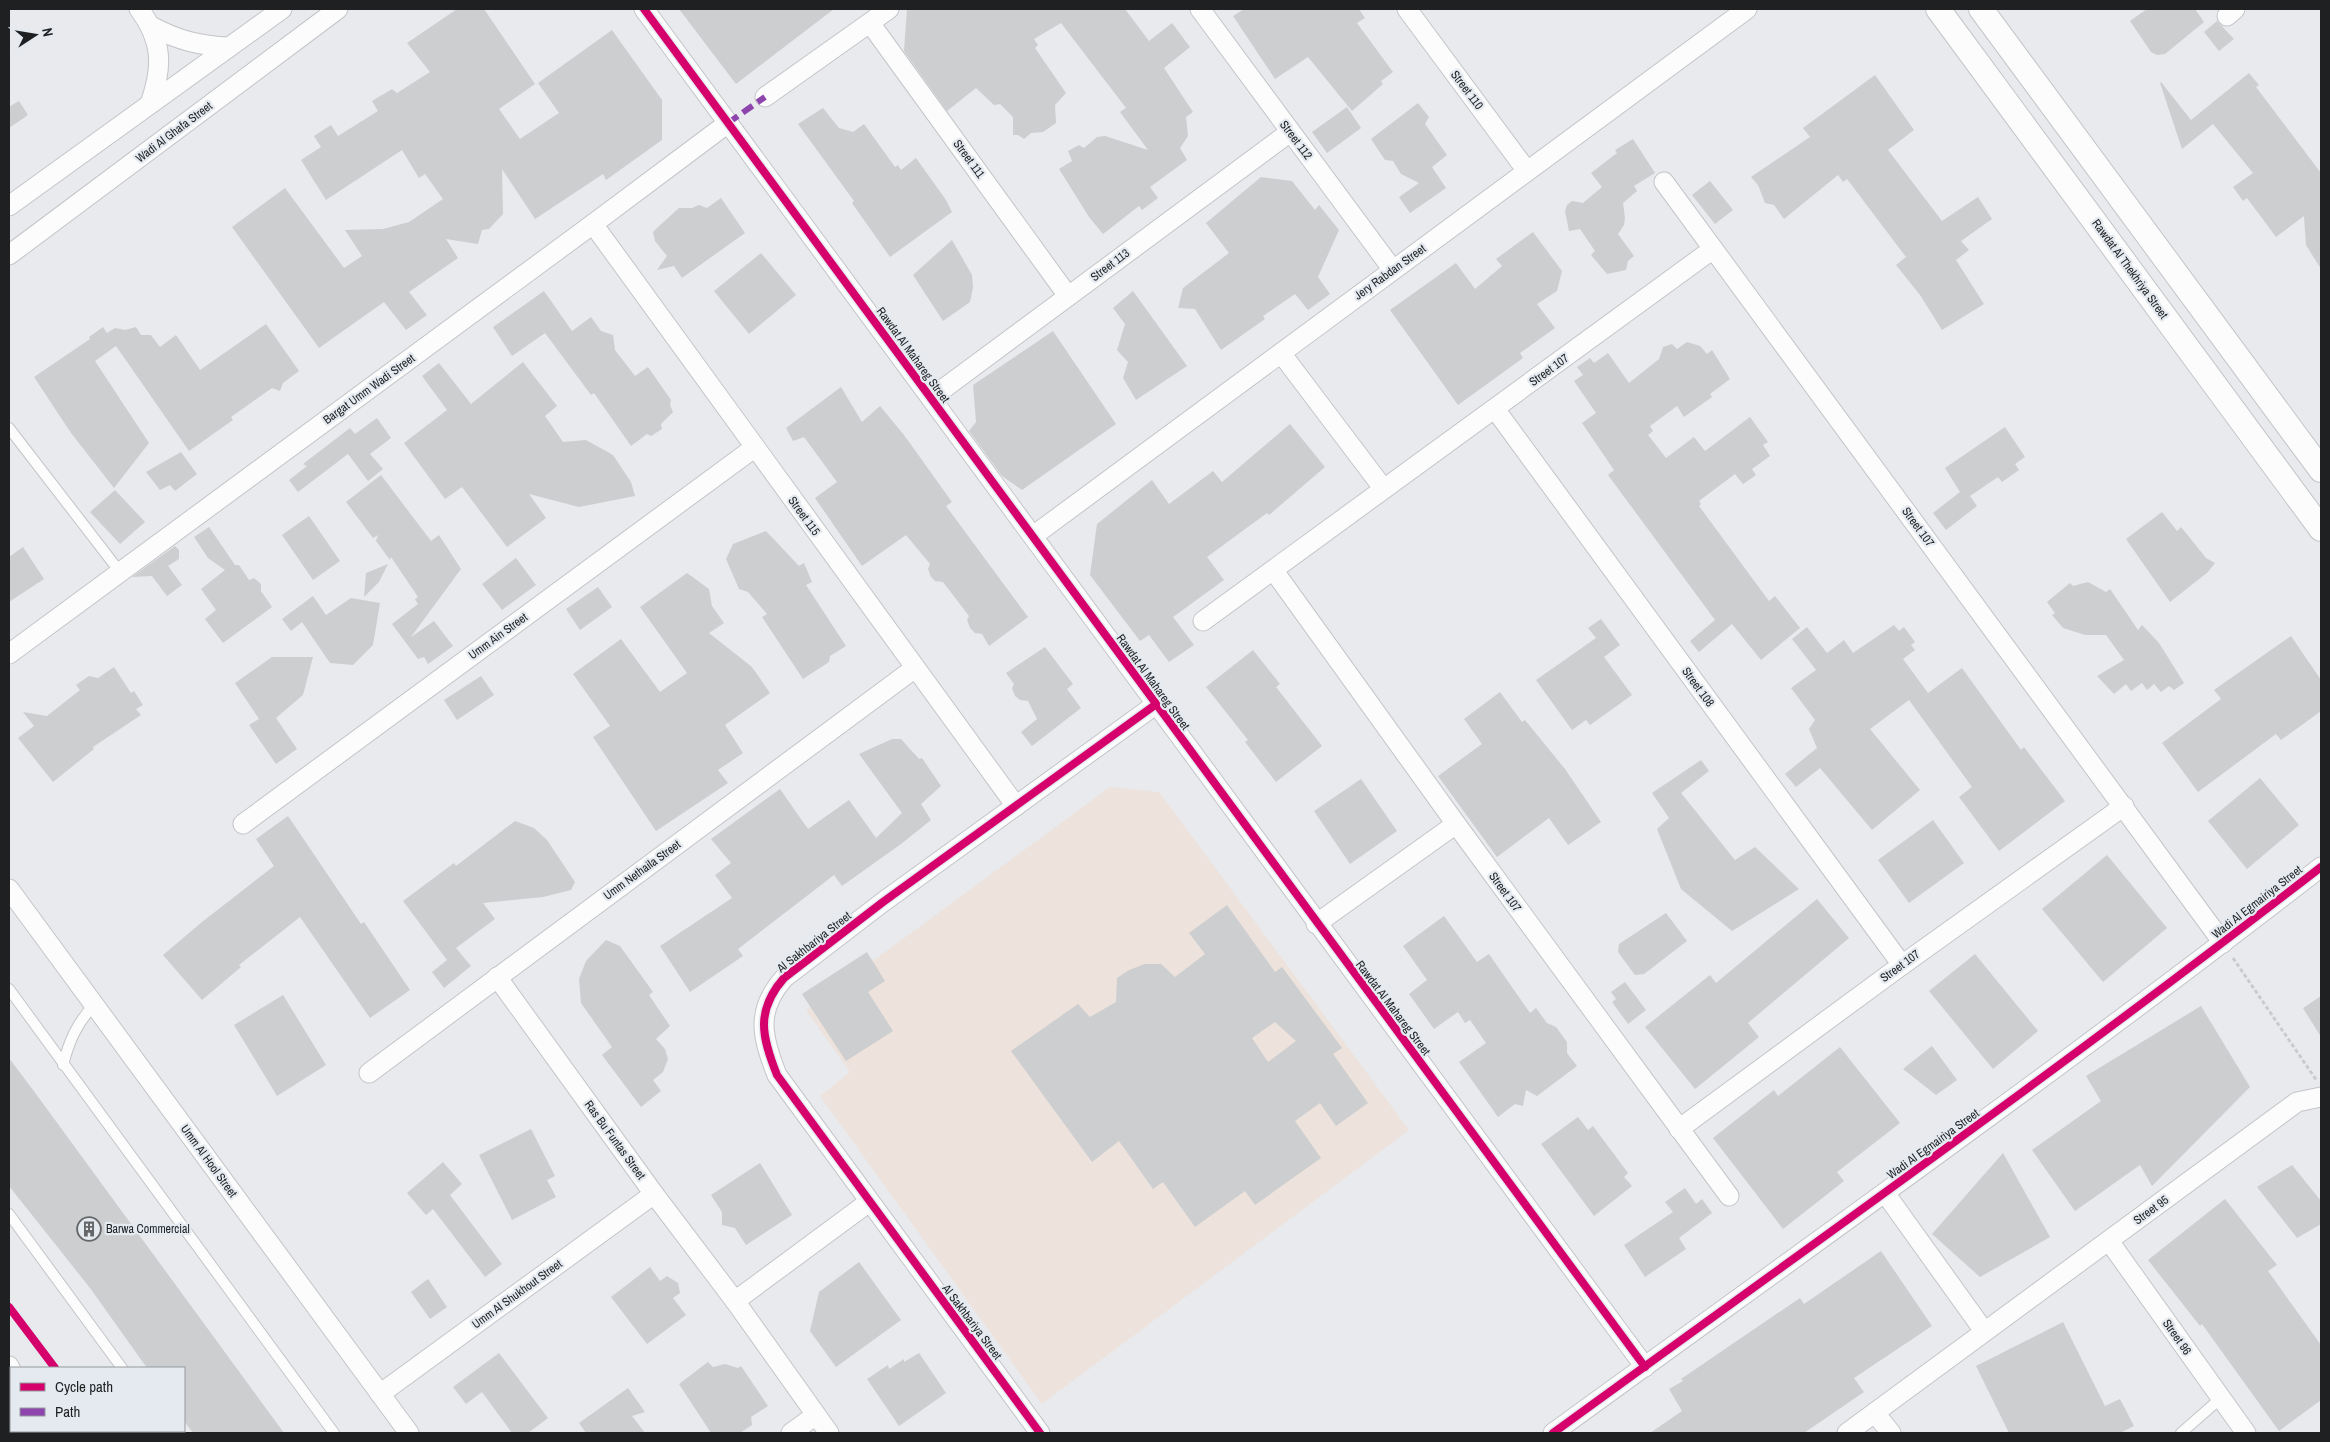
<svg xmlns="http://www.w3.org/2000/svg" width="2330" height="1442" viewBox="0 0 2330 1442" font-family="'Archivo Narrow',sans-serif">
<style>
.education{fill:#ede2dc}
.building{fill:#ccced0;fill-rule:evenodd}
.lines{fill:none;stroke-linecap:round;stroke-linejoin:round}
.service-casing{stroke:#c3c5c8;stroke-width:12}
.minor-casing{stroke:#c3c5c8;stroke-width:21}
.tertiary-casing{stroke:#c3c5c8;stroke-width:26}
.path{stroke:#cacbcc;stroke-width:3;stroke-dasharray:4 2.5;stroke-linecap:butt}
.service{stroke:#fcfcfc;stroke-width:10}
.minor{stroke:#fcfcfc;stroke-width:19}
.tertiary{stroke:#fcfcfc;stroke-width:24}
.quiet{stroke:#8e44ad;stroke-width:6;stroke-dasharray:12 6;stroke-linecap:butt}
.cycleway-casing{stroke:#e5eaf0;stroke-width:11}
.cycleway{stroke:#d6006c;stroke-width:8}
.labels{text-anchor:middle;stroke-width:4.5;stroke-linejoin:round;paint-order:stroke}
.street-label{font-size:12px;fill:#1e2022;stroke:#e5eaf0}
.poi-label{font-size:12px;fill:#1e2022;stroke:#e5eaf0;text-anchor:start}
</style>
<rect width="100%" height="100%" fill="#e8eaed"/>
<polygon class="education" points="1110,787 1159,792 1409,1130 1042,1404 820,1096 850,1072 806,1010"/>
<g class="building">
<polygon points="457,9 484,9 535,84 499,109 520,139 559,113 538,83 612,30 662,100 662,140 606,180 603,174 535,219 502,169 503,214 489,229 482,230 478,244 446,239 458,258 409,292 427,315 406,330 384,302 319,348 232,227 285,188 344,268 362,256 345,230 383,229 409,222 443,199 425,174 419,178 402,150 326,200 301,160 321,147 314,136 331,125 338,136 378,111 372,101 392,89 397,93 430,72 407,43"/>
<polygon points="679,9 834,9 736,84"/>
<polygon points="907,9 1125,9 1149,41 1172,23 1190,47 1164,68 1193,112 1186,117 1188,136 1180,148 1187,160 1150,187 1158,198 1142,210 1139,206 1103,234 1089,217 1059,169 1072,161 1068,151 1079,145 1084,148 1097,137 1105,136 1148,150 1120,112 1126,108 1061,23 1034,39 1038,45 1035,48 1066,93 1055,105 1056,123 1043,132 1031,133 1024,139 1018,135 1013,135 1013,117 1000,104 994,105 976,88 947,111 904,51"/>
<polygon points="1244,9 1359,9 1365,18 1357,23 1393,72 1381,81 1383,84 1352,111 1308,57 1275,79 1233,16"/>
<polygon points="2147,9 2195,9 2204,22 2165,54 2157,55 2151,52 2130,21"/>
<polygon points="2217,21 2234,39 2219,51 2204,32"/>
<polygon points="2249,73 2259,85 2256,87 2321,173 2321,269 2306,245 2304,216 2276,237 2247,198 2243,201 2233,187 2253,173 2213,124 2182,149 2160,83 2161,82 2191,120"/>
<polygon points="1875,75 1914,130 1888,150 1942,221 1978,197 1992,219 1961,241 1969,250 1956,260 1984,304 1942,330 1920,295 1896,265 1906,257 1847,179 1843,182 1838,175 1784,219 1774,205 1765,203 1758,185 1751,177 1810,137 1803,128"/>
<polygon points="19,101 28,115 9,128 9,107"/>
<polygon points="1418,103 1429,117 1425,124 1447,155 1432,167 1446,188 1410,213 1399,197 1419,183 1401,174 1393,161 1385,160 1371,139"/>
<polygon points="1347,107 1361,128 1327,153 1312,132"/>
<polygon points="823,108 839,128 853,132 864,124 895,167 898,165 901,170 916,158 946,200 952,212 890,257 852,203 854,201 798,124"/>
<polygon points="1633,139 1655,173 1634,186 1637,191 1623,203 1625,218 1624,225 1618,234 1634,256 1628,261 1626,270 1607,274 1591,255 1595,251 1580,229 1569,231 1565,211 1567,205 1572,201 1583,203 1602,187 1591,173 1617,153 1615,150"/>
<polygon points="1261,177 1292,181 1315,210 1319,205 1339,230 1318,277 1330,294 1308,310 1295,294 1263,316 1265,319 1221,350 1195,309 1178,308 1183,288 1229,253 1206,223"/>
<polygon points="1710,181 1733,210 1715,224 1692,195"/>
<polygon points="721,198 745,233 682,278 674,266 657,270 667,256 655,241 653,232 657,228 679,208 692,208 699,205 707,208"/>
<polygon points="1533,232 1562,271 1557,291 1537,304 1555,328 1520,353 1523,358 1458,405 1390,310 1456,263 1475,289 1502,266 1496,259"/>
<polygon points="952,240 972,275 973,288 970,302 943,321 913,275"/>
<polygon points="761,253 796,295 749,334 714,291"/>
<polygon points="544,291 572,331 591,317 601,331 613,335 615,350 635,376 648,367 671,400 670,405 673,412 661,424 662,429 651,436 647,434 631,446 594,393 591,395 545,333 512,356 493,327"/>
<polygon points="1133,291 1187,366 1136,400 1123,378 1128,362 1117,350 1125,324 1113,308"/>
<polygon points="266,324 299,371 283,383 280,391 272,388 231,417 233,420 189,451 116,346 95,361 149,443 114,488 71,433 34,377 90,339 89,337 103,327 107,333 115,328 125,330 136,327 141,335 151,335 160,347 176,335 200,370"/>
<polygon points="1053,331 1116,424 1022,490 1002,476 969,431 976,422 973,385"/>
<polygon points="1687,342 1700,346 1707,354 1712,350 1730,379 1710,394 1712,397 1684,417 1677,406 1650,426 1653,431 1648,435 1666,458 1694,437 1705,451 1750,417 1768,442 1763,445 1770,456 1752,469 1756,475 1743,484 1735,474 1699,501 1701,504 1699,506 1769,601 1775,596 1800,628 1761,660 1732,624 1699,652 1690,641 1715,620 1608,475 1614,470 1582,423 1596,413 1574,381 1583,375 1577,367 1590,358 1594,363 1608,353 1629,383 1659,359 1663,347 1672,344 1677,349"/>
<polygon points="523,362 557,406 545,416 563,442 586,440 613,455 631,482 635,496 579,507 529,494 546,518 507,547 462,487 445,499 404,443 447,410 422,376 439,363 471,404"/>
<polygon points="841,387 862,422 880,406 904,435 952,502 946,506 1028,617 989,646 982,634 975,633 970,628 967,620 969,616 943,582 935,581 931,577 928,569 930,564 906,535 862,566 815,498 837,482 804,437 793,441 786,428"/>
<polygon points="377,418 391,438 370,454 383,469 368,481 348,454 298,492 289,480 307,466 303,464 350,428 355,434"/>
<polygon points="1290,424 1325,467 1269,515 1267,513 1207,557 1224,580 1173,617 1194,645 1169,662 1149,635 1140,641 1090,575 1097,524 1152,480 1169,504 1213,471 1222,482"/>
<polygon points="2005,427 2025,457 2015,464 2019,470 2002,482 1998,477 1970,496 1977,506 1946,530 1933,513 1960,492 1945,468"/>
<polygon points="181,452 197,474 175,491 170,485 160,490 146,472"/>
<polygon points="381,475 431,541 439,535 461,569 411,637 434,621 453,646 428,664 424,657 418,659 392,624 418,604 415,599 418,597 391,557 390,560 376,541 378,535 373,538 346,502"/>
<polygon points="115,490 145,522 120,544 90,512"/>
<polygon points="2162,512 2177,531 2181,527 2206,558 2215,563 2208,572 2170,602 2126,539"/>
<polygon points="309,516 340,561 313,580 282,535"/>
<polygon points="209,527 235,565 239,565 249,580 254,578 261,584 261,591 272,607 223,643 205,619 216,610 201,589 225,570 208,558 194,537"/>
<polygon points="766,531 799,566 804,563 812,582 806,585 846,646 830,656 829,662 803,679 762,617 767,614 748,592 739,589 726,559 733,544"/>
<polygon points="175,546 179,550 179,559 168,566 182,585 167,596 152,576 132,577"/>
<polygon points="23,547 44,579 9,602 9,557"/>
<polygon points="516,558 536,585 502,610 482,584"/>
<polygon points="388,564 379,582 364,597 366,573"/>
<polygon points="687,573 709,589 712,606 724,623 709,633 752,667 770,693 725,725 743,753 718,770 728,783 656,831 593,737 610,726 573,674 621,639 660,692 687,673 640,607"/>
<polygon points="2088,582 2106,592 2110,589 2138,630 2142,625 2159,643 2184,683 2174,690 2169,686 2161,692 2154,684 2147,690 2142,683 2131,691 2126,684 2114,694 2097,676 2124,660 2106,635 2085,635 2063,628 2052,615 2055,613 2047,602 2070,583 2073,586"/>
<polygon points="598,587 612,607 580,630 566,609"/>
<polygon points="313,596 326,615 351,598 380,603 373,645 353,665 330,663 302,622 291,631 282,619"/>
<polygon points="1601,619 1620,645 1604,657 1632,695 1590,725 1586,720 1572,730 1536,680 1596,638 1588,628"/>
<polygon points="1894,625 1899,631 1904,627 1915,642 1911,645 1915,650 1903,659 1928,693 1962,668 2021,750 2024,747 2065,801 1999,851 1959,797 1972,787 1909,700 1870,729 1920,790 1872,830 1820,768 1796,787 1785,774 1817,748 1809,729 1815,720 1791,688 1816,670 1792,639 1807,627 1827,653 1844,640 1853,653"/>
<polygon points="2291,636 2321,680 2321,711 2281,740 2276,734 2198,792 2162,743 2221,699 2214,690"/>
<polygon points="1045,647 1073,684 1067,689 1081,708 1032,746 1021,732 1037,719 1028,701 1020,700 1015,696 1012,688 1014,684 1006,673"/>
<polygon points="1253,650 1280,684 1276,687 1322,746 1276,782 1245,742 1248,740 1206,687"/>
<polygon points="272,657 313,657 303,695 276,718 297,749 276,764 249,725 259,719 235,683"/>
<polygon points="114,667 131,693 134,691 143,705 136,709 141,715 93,747 94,749 53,782 18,738 34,726 23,712 47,716 80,690 76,685 89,676 98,678"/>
<polygon points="481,676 494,695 457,720 444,700"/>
<polygon points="1500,692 1522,722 1525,720 1565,769 1601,822 1568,845 1549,818 1497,857 1438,776 1482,744 1464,719"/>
<polygon points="892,739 901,739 919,759 922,758 941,786 921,804 931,820 901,844 842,886 834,875 738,949 743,956 690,992 660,946 732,898 715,875 731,863 711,839 780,789 808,829 849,800 876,838 902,813 859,754"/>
<polygon points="1701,760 1709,771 1681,793 1735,860 1755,847 1799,889 1732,931 1681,889 1657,829 1669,818 1652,793"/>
<polygon points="2260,778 2299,825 2247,869 2208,821"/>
<polygon points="1361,779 1397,831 1350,864 1314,811"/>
<polygon points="288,816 361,924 364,922 410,990 370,1018 300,917 239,965 241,967 202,1000 163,955 202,922 274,866 256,839"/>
<polygon points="1933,820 1964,863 1909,903 1878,860"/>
<polygon points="515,821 534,828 547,840 575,882 571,890 543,897 483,903 495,919 456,948 471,966 444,988 432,972 447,960 403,901 454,863 456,866"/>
<polygon points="2107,855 2167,928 2103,982 2042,909"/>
<polygon points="1817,899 1849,938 1748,1023 1759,1037 1695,1089 1645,1027 1710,975 1716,983"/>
<path d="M1227 905 1275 972 1282 967 1342 1048 1333 1054 1368 1103 1336 1126 1320 1103 1295 1121 1321 1158 1255 1205 1245 1191 1195 1227 1163 1182 1153 1189 1119 1141 1092 1162 1011 1051 1078 1004 1090 1017 1116 1002 1117 978 1129 970 1145 964H1161L1175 977 1205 954 1189 933ZM1275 1022 1296 1041 1268 1062 1252 1038Z"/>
<polygon points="1666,913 1687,941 1644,974 1635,975 1618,952 1619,944"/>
<polygon points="1444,916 1477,962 1489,954 1530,1013 1536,1008 1547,1023 1556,1027 1567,1042 1567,1053 1577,1066 1537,1096 1526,1090 1523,1106 1515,1104 1498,1117 1459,1062 1486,1043 1470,1020 1465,1023 1458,1012 1434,1029 1409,994 1427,980 1403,946"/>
<polygon points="606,940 620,946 653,992 649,995 670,1026 656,1039 665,1049 668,1059 663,1072 653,1080 661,1091 641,1107 602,1055 612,1047 581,1003 579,979 586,961"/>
<polygon points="867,952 885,981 868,992 893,1031 846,1061 802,994"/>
<polygon points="1975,954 2038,1031 1993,1069 1929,991"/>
<polygon points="1625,982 1646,1010 1628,1024 1612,1002 1616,999 1611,992"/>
<polygon points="283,995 326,1065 277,1096 234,1025"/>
<polygon points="2321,996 2321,1037 2303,1008"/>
<polygon points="2201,1006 2250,1087 2152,1186 2140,1165 2075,1211 2032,1150 2101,1101 2086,1076"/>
<polygon points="1932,1046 1957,1080 1936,1095 1903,1069"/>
<polygon points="1840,1047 1900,1123 1837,1172 1844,1181 1783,1229 1713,1138 1774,1090 1778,1096"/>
<polygon points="9,1058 36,1094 284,1433 193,1433 184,1421 184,1368 147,1368 90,1288 9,1186"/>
<polygon points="1578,1117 1588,1130 1593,1126 1628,1173 1624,1177 1632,1186 1594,1216 1541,1144"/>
<polygon points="531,1129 555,1176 547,1180 556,1197 512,1220 479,1155"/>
<polygon points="2003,1153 2050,1237 1980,1277 1932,1234"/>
<polygon points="443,1162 462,1184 450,1195 502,1264 485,1277 433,1209 426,1215 407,1193"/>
<polygon points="760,1163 792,1215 746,1245 735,1228 722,1225 722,1212 711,1195"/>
<polygon points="2292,1165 2321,1201 2321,1224 2297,1238 2257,1187"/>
<polygon points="1685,1188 1696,1204 1702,1199 1712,1213 1679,1238 1686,1249 1645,1277 1624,1245 1673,1212 1665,1202"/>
<polygon points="2225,1199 2277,1265 2268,1271 2321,1345 2321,1400 2279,1431 2202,1324 2200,1326 2148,1260"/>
<polygon points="1881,1251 1932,1326 1854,1378 1864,1392 1804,1433 1650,1433 1682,1411 1669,1389 1683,1381 1681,1379 1800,1298 1804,1304"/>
<polygon points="859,1262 901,1320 836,1367 810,1331 819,1292"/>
<polygon points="650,1267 660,1281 667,1276 678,1283 680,1293 673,1298 686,1315 647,1344 611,1297"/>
<polygon points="428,1279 447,1307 430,1319 411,1292"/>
<polygon points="2063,1322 2105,1406 2120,1399 2134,1426 2120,1433 2009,1433 1976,1366"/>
<polygon points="499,1353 548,1418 528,1433 512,1433 482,1392 466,1404 453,1387"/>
<polygon points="919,1353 946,1393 899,1426 867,1379 888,1365 889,1369 904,1359 904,1362"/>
<polygon points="708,1362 713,1367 725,1364 738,1368 741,1366 768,1406 751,1417 752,1425 740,1433 711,1433 679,1384"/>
<polygon points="628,1388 645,1412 632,1416 645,1433 586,1433 579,1423"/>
</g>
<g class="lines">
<g class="service-casing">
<g id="service">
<polyline points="9,428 120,572"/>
<polyline points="9,989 334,1433"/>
<path d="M63 1065C69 1041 77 1023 94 1005"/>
<polyline points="9,1214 122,1368"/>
<polyline points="168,1431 170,1433"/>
<polyline points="2181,1433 2221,1398"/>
</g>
</g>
<g class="minor-casing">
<g id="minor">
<path d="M139 9C163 41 163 67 150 104"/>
<polyline points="644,9 1645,1367"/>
<polyline points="1200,9 1393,270"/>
<polyline points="1407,9 1527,171"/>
<polyline points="2227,16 2235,9"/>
<polyline points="870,23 1068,296"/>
<path d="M151 26C177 40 200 46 229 47"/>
<polyline points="765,97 889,9"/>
<polyline points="1664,182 2223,943"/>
<polyline points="9,206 282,9"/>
<polyline points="593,224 1016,806"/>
<polyline points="9,255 338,9"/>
<polyline points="1281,353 1383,488"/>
<polyline points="931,398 1290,132"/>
<polyline points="1495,409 1902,965"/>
<polyline points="1033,536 1747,9"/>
<polyline points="1274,571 1456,824 1729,1196"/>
<polyline points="1203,621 1713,249"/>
<polyline points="9,654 593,224 728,123"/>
<polyline points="243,824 754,448"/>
<polyline points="9,889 409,1433"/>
<polyline points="1316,924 1456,824"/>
<polyline points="497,977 654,1194 735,1301 829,1433"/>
<polyline points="369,1073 915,668"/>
<polyline points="1679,1129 1902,965 2124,806"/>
<polyline points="1885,1193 1984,1331"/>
<polyline points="2109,1241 2246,1433"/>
<polyline points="735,1301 869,1202"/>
<polyline points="9,1366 11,1370"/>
<polyline points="380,1394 654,1194"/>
<polyline points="1875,1413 1891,1433"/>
<polyline points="57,1431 59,1433"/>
<polyline points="791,1433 816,1415"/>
<path d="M1040 1433 777 1075C762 1037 755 1011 784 978L883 902 1155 705"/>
<path d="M1553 1433C1810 1246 2070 1062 2321 867"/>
<polyline points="1847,1433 2297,1102 2321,1097"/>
</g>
</g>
<g class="tertiary-casing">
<g id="tertiary">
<polyline points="1938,9 2321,529"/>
<polyline points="1981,9 2321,470"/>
</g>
</g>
<polyline class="path" points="2233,958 2317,1081"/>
<use href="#service" class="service"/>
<use href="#minor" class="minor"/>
<use href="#tertiary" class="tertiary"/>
<polyline class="quiet" points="728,123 765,97"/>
<g class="cycleway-casing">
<g id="cycleway">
<polyline points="644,9 1645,1367"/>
<polyline points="9,1307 55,1368"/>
<path d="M1040 1433 777 1075C762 1037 755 1011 784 978L883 902 1155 705"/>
<path d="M1553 1433C1810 1246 2070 1062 2321 867"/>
</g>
</g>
<use href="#cycleway" class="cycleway"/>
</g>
<defs>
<g id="building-ring" transform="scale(1.25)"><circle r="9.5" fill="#e5eaf0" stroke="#656769" stroke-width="1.5"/><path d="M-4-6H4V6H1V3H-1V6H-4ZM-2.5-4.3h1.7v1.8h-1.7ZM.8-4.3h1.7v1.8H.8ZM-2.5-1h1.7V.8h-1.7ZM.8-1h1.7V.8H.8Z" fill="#656769"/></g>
</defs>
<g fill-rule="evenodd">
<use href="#building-ring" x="89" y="1229"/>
</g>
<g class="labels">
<g class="street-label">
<text transform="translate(1467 90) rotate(53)" y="4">Street 110</text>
<text transform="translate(174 132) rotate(-37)" y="4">Wadi Al Ghafa Street</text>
<text transform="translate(1296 140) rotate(53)" y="4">Street 112</text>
<text transform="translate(969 159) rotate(54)" y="4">Street 111</text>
<text transform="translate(1110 265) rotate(-37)" y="4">Street 113</text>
<text transform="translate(2130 269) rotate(54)" y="4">Rawdat Al Thekhriya Street</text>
<text transform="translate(1390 272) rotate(-36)" y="4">Jery Rabdan Street</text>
<text transform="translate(913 355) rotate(54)" y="4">Rawdat Al Mahareg Street</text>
<text transform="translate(1549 370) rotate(-36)" y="4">Street 107</text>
<text transform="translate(369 389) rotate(-36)" y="4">Bargat Umm Wadi Street</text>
<text transform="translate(804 516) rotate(54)" y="4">Street 115</text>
<text transform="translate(1918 527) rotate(54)" y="4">Street 107</text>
<text transform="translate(498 636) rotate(-36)" y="4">Umm Ain Street</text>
<text transform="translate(1153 682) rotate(54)" y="4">Rawdat Al Mahareg Street</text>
<text transform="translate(1698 687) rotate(54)" y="4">Street 108</text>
<text transform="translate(642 870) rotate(-36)" y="4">Umm Nethaila Street</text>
<text transform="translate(1505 892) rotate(54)" y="4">Street 107</text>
<text transform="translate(2257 902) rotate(-38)" y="4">Wadi Al Egmairiya Street</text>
<text transform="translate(814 942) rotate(-38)" y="4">Al Sakhbariya Street</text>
<text transform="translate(1900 966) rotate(-36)" y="4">Street 107</text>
<text transform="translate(1393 1008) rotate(53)" y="4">Rawdat Al Mahareg Street</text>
<text transform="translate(615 1140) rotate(54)" y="4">Ras Bu Funtas Street</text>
<text transform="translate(1933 1144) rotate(-36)" y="4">Wadi Al Egmairiya Street</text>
<text transform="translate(209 1161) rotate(54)" y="4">Umm Al Hool Street</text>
<text transform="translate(2151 1210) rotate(-36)" y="4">Street 95</text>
<text transform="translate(517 1294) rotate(-36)" y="4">Umm Al Shukhout Street</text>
<text transform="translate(972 1322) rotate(53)" y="4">Al Sakhbariya Street</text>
<text transform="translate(2177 1337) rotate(55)" y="4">Street 96</text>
</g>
<g class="poi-label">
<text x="106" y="1233">Barwa Commercial</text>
</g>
</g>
<rect width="2330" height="1442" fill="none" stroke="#1e2022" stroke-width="20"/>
<rect x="10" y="1367" width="175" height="65" fill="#e5eaf0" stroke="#95999e"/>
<rect x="20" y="1383" width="25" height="8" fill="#d6006c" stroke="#95999e"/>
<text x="55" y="1392" font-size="15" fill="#1e2022">Cycle path</text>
<rect x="20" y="1408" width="25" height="8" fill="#8e44ad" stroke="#95999e"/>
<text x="55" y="1417" font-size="15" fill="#1e2022">Path</text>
<g transform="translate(35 35) rotate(78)" stroke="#e5eaf0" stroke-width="4" paint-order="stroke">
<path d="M0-4L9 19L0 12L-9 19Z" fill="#1e2022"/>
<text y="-8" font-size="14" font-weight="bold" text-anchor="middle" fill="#1e2022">N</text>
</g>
</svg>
